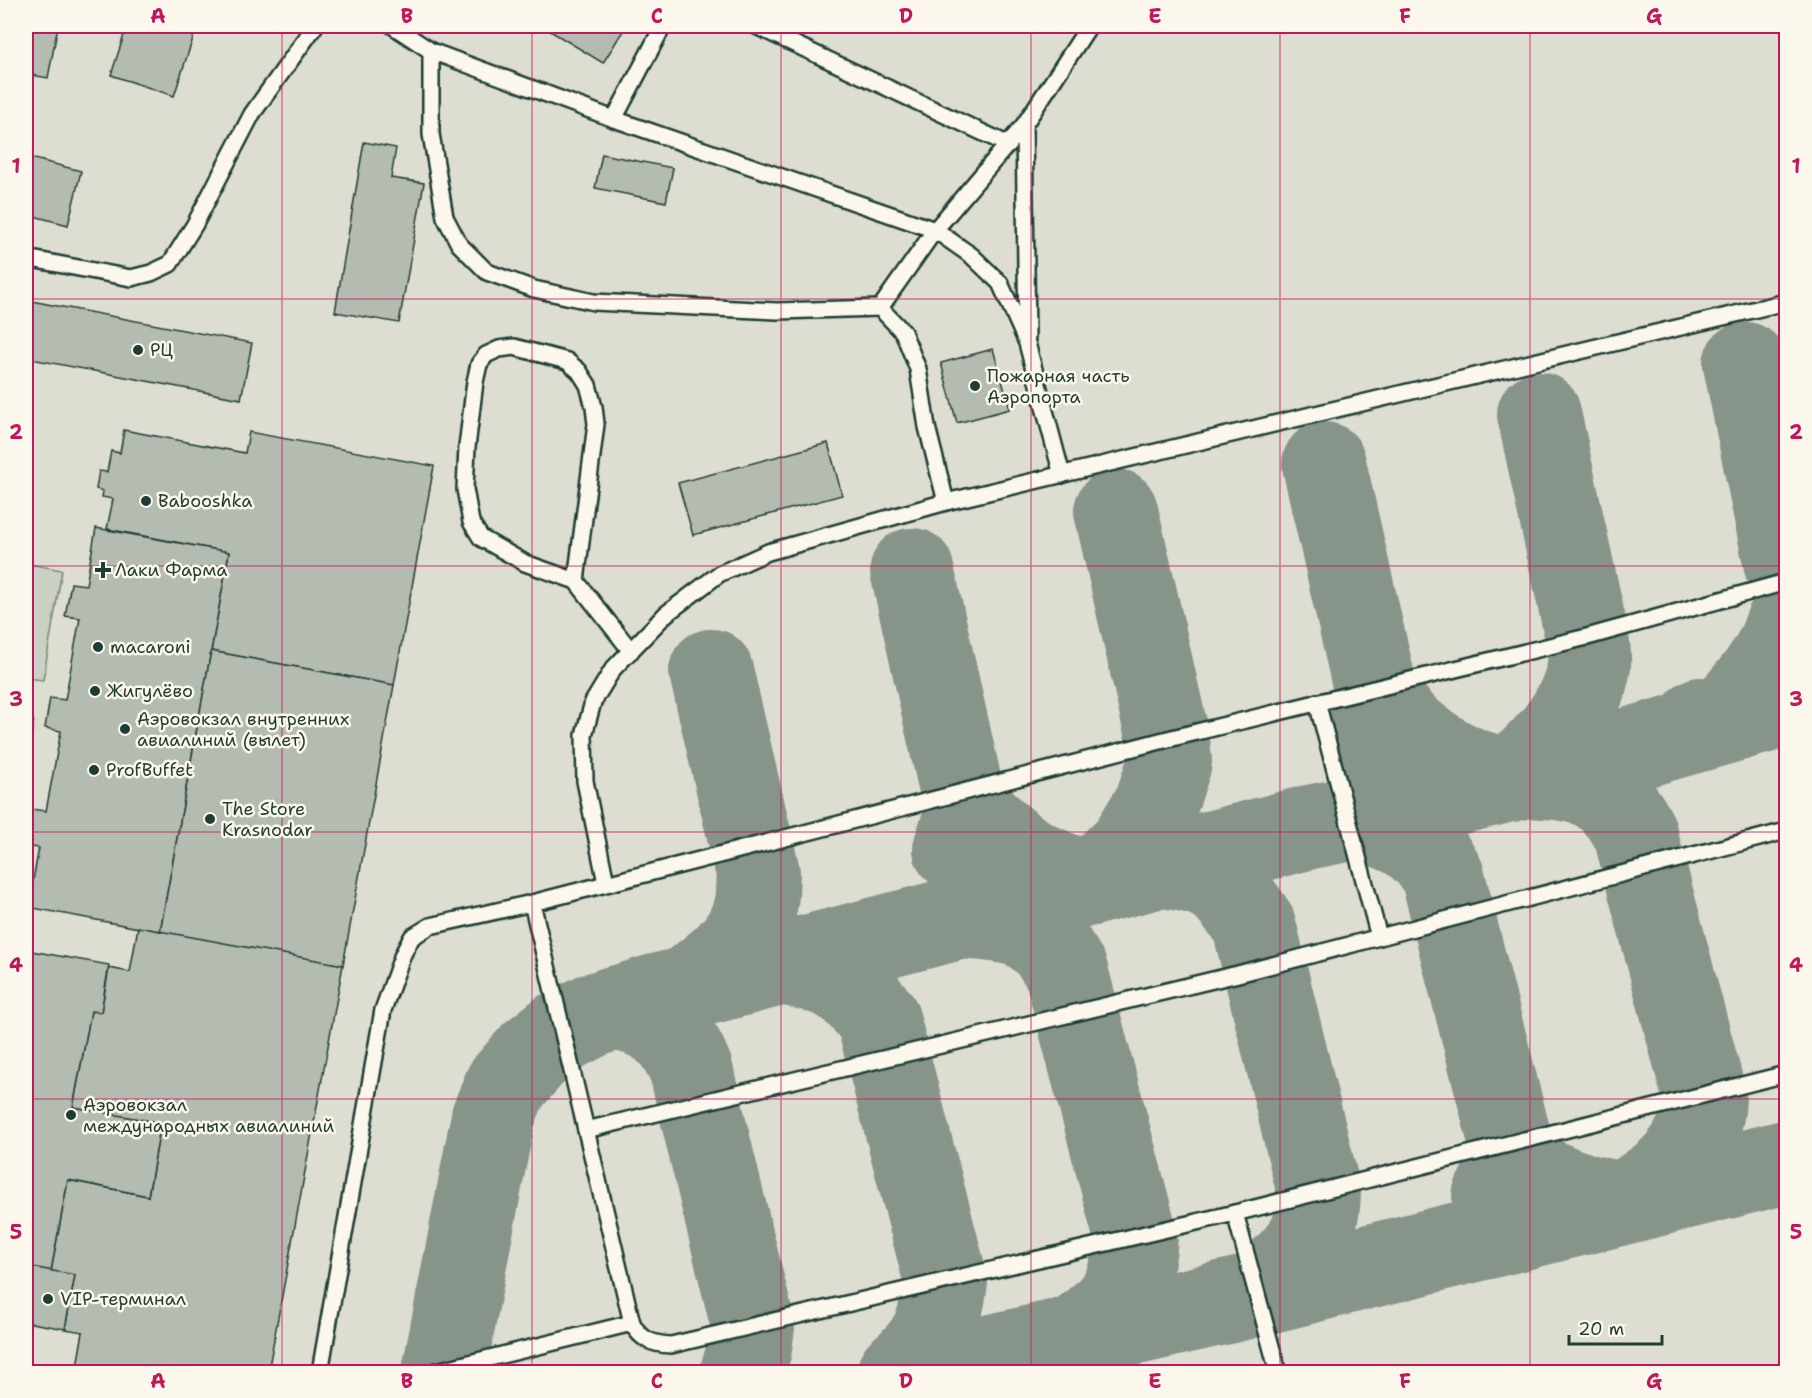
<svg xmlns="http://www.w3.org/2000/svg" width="1812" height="1398" viewBox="0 0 1812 1398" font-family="'Shantell Sans',sans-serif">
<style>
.built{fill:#ddddd2}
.green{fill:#cbcfc4;stroke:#75867c;stroke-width:1.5}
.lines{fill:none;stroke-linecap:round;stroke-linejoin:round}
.taxiway{stroke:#86948a;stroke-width:84}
.building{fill:#b4bbb0;stroke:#1f3d34;stroke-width:1.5}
.service-casing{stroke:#1f3d34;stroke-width:20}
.service{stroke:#fbf7ec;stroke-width:15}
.grid{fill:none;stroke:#c2185b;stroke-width:1.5;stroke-opacity:0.55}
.poi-dot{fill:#1f3d34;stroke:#fbf7ec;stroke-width:2}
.labels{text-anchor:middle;stroke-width:5;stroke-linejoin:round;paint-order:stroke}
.poi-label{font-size:18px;fill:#1f3d34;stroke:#fbf7ec;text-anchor:start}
.neatline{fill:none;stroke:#c2185b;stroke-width:2}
.grid-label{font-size:20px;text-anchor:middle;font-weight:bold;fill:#c2185b}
</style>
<rect width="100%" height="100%" fill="#eeece1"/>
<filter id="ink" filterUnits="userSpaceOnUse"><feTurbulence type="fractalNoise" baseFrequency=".0167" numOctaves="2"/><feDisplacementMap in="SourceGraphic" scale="12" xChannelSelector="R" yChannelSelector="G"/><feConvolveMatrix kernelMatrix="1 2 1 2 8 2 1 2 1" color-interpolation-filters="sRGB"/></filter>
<g filter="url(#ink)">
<rect class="built" x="26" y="26" width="1760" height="1346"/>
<g class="green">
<polygon points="29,564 62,570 43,680 26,678 26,584"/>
<polygon points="26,719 34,721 26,771"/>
</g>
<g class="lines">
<g class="taxiway">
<polyline points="1745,364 1786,566"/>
<polyline points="1324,464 1375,688 1376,702 1364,743"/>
<polyline points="912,570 962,793 965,818 955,849"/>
<path d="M1375 688C1395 725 1428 750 1465 767 1479 774 1496 776 1511 780 1547 750 1581 713 1589 666 1590 657 1588 646 1587 637L1539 414"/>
<path d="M1701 719 1720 723C1747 693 1774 665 1786 626"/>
<path d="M962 793C995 843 1035 868 1091 884L1131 845 1156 804 1170 762 1168 739 1116 511"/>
<path d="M1350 819C1390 824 1425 839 1443 877L1511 1144 1504 1177 1494 1197"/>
<path d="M1162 866C1214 873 1225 881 1254 925L1319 1192C1318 1244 1292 1262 1257 1294"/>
<path d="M962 917C1017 922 1036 920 1066 971L1136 1237C1132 1288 1117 1306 1077 1336"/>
<path d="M783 963C833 973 847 978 878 1019L946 1281C941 1322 932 1346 899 1372"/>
<path d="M687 988C718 966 750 942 756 902 758 892 757 882 758 873L711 671"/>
<path d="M614 1008C655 1015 676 1031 691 1070L753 1326 750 1348 742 1372"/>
<path d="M1511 1144C1519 1155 1526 1167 1537 1175 1552 1186 1611 1207 1629 1201 1635 1198 1642 1192 1648 1188 1682 1165 1704 1137 1704 1094L1635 833C1609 782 1580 778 1527 776"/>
<polyline points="444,1372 493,1117 506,1085 533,1054 562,1031 593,1015 656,996 1310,827 1350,819 1596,759 1786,705"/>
<polyline points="924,1372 1243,1298 1786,1162"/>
</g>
</g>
<g class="building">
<polygon points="26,26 58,26 48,78 26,74"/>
<polygon points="127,26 197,26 174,96 111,75"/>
<polygon points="542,26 626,26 603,63"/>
<polygon points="364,142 396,148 391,178 424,183 399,323 335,312"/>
<polygon points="602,154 673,168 666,202 595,188"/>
<polygon points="27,157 81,171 68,225 26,214 26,164"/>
<polygon points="26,300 252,343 241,399 26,358"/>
<polygon points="993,349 1010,409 957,423 941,363"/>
<polygon points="124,430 245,453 249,432 434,466 394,685 211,651 229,552 107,529 113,499 102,497 103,491 96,489 99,471 107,472 111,451 120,453"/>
<polygon points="828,443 842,495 693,535 678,483"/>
<polygon points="96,528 229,552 160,932 28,907 39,848 26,846 26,834 30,809 46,811 61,731 45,728 50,698 65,700 80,618 65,616 71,583 86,585"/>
<polygon points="211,651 394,685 343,965 160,932"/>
<polygon points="138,927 343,965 268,1372 76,1372 83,1332 65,1329 75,1275 51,1271 68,1180 148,1196 161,1123 73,1107 91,1011 101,1012 109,968 130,972"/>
<polygon points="26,950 109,965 101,1012 91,1011 73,1107 161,1123 148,1196 68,1180 51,1271 26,1266 26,1017 27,1007 26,1007"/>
<polygon points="26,1266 75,1275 65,1329 26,1322"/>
</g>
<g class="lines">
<g class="service-casing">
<g id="service">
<polyline points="393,26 431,51 431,134 445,217 459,244 487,272 534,289 594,302 777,311 880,308 935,230 1024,125 1089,26"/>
<polyline points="756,26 1009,145"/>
<polyline points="431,51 614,119 935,230 972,256 1000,283 1027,343 1062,475"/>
<polyline points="614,119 663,26"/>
<polyline points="1024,125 1027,337"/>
<polyline points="26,258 131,278 151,273 170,264 195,224 252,114 315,26"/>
<polyline points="880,308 903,332 918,369 927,427 946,502"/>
<polyline points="576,581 596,424 594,407 588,385 579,371 567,361 514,347 499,349 486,355 479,364 475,382 467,447 465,489 471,522 481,538 525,563 576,581 631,651"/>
<polyline points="1317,702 1379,937"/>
<polyline points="606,883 585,781 584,735 593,702 613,669 666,614 719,574 768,552 946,502 1786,302"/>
<path d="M532 903 632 1323C641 1340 652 1344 671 1345L1235 1213 1786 1074"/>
<polyline points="586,1130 1238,974 1786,831"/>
<polyline points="1235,1213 1278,1372"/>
<polyline points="320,1372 383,1010 403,954 412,937 430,926 532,903 750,847 1168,739 1587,637 1786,582"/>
<polyline points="433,1372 632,1323"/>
</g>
</g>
<use href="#service" class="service"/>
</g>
</g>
<path class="grid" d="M282 26V1372M532 26V1372M781 26V1372M1031 26V1372M1280 26V1372M1530 26V1372M26 299H1786M26 566H1786M26 832H1786M26 1099H1786"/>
<g class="poi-dot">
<circle cx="138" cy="350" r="6"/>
<circle cx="975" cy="386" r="6"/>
<circle cx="146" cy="501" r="6"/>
<path d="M100 561h6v6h6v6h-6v6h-6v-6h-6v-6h6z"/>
<circle cx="98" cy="647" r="6"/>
<circle cx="95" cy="691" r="6"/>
<circle cx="125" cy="729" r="6"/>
<circle cx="94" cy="770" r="6"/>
<circle cx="210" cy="819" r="6"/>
<circle cx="71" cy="1115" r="6"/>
<circle cx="48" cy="1299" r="6"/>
</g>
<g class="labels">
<g class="poi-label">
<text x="150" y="356">РЦ</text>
<text x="987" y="382">Пожарная часть<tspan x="987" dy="21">Аэропорта</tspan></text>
<text x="158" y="507">Babooshka</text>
<text x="115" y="576">Лаки Фарма</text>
<text x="110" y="653">macaroni</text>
<text x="107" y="697">Жигулёво</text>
<text x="137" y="725">Аэровокзал внутренних<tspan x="137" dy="21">авиалиний (вылет)</tspan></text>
<text x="106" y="776">ProfBuffet</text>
<text x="222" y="815">The Store<tspan x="222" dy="21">Krasnodar</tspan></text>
<text x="83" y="1111">Аэровокзал<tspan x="83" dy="21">международных авиалиний</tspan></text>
<text x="60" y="1305">VIP-терминал</text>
</g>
</g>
<rect width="1812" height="1398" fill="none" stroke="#fbf7ec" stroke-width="66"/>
<path d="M1569 1335v9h93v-9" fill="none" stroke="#1f3d34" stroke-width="3"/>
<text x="1578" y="1335" font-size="18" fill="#1f3d34" stroke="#fbf7ec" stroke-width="4.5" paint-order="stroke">20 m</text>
<rect x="33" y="33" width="1746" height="1332" class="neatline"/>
<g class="grid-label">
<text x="158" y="23">A</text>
<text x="407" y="23">B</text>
<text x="657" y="23">C</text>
<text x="906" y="23">D</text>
<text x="1155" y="23">E</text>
<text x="1405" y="23">F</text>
<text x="1654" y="23">G</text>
<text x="16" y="173">1</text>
<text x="1796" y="173">1</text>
<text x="16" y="439">2</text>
<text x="1796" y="439">2</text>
<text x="16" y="706">3</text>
<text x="1796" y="706">3</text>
<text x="16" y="972">4</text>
<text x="1796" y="972">4</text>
<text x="16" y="1239">5</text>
<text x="1796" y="1239">5</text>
<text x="158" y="1388">A</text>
<text x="407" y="1388">B</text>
<text x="657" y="1388">C</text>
<text x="906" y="1388">D</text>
<text x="1155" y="1388">E</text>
<text x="1405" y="1388">F</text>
<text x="1654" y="1388">G</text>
</g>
</svg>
